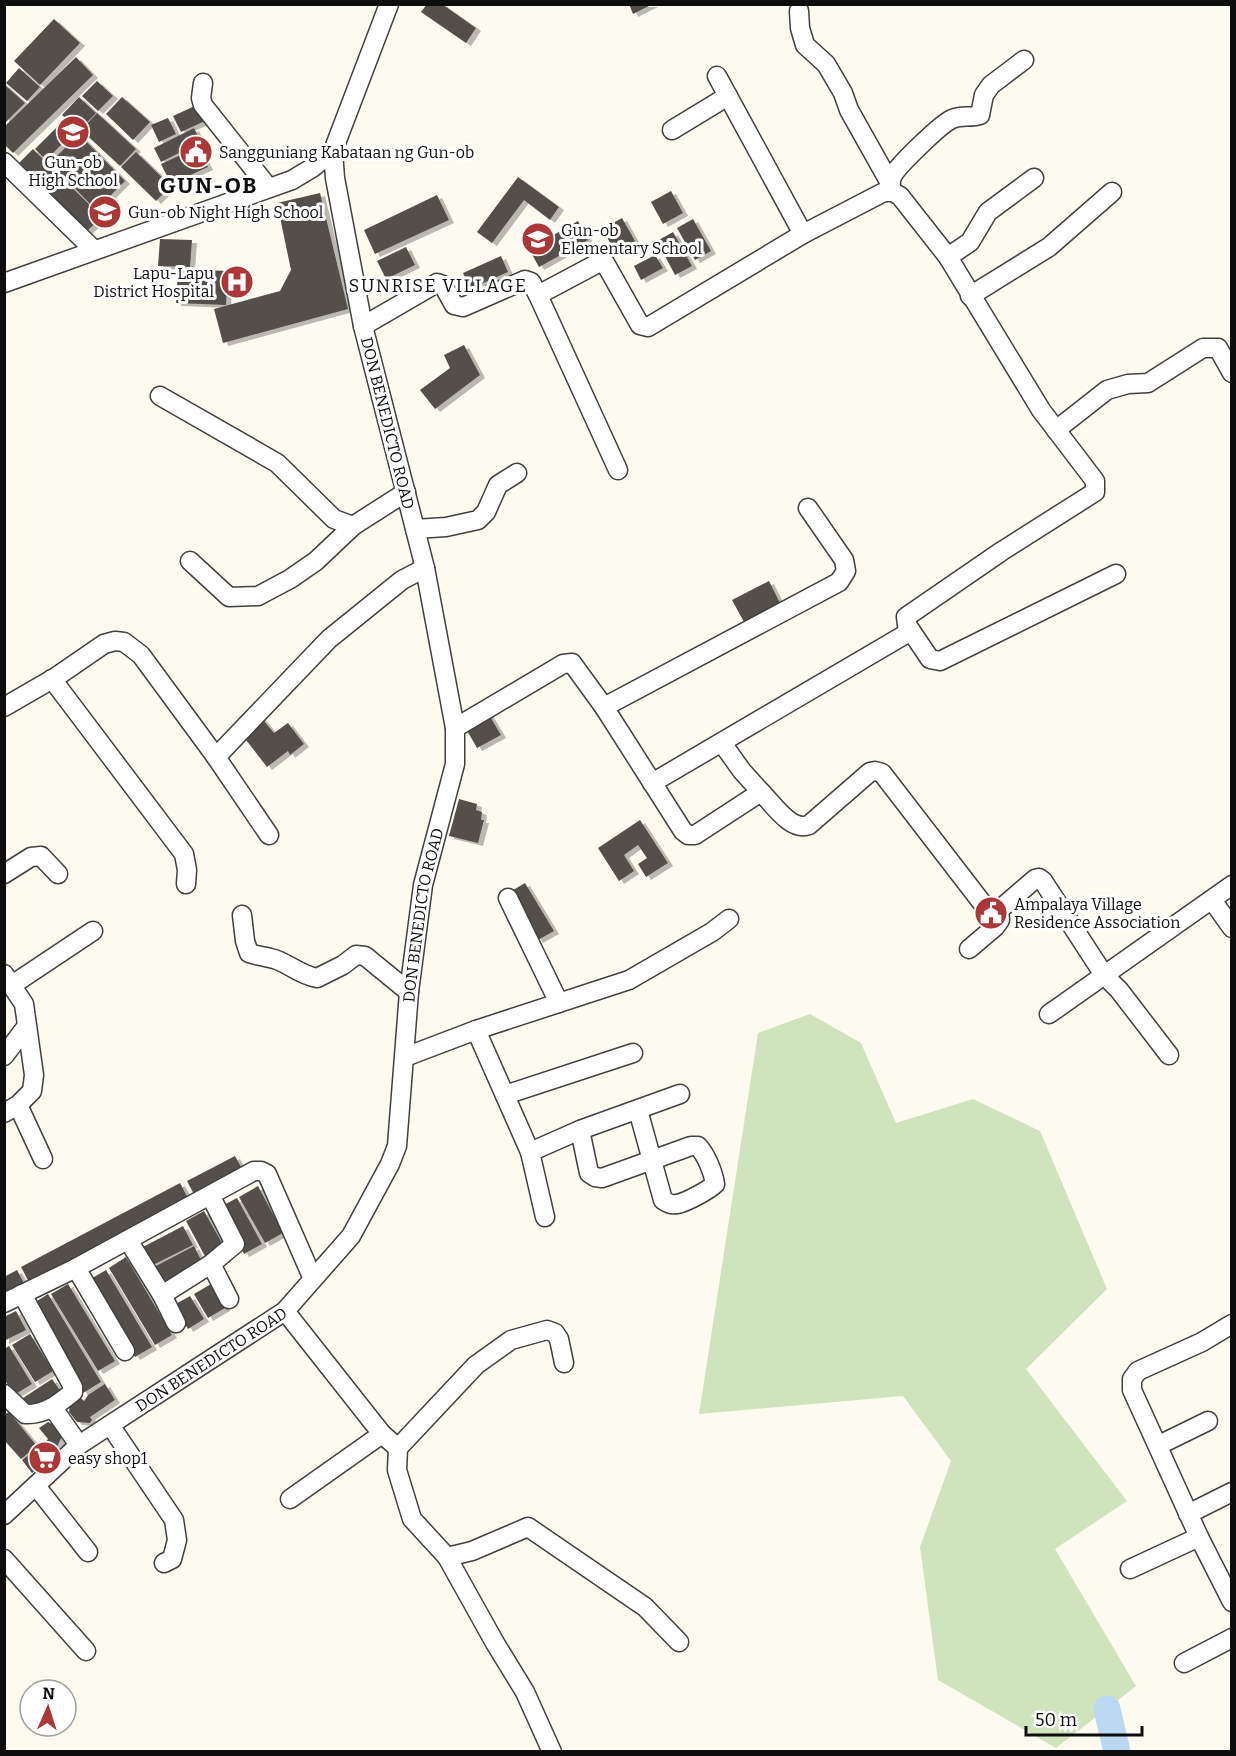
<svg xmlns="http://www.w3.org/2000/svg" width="1236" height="1756" viewBox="0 0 1236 1756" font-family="Bitter,serif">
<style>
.green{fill:#cfe4bd}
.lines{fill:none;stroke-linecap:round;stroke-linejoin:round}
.river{stroke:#bad8ef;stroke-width:27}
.building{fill:#554f4b;filter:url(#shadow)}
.minor-casing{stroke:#404040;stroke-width:21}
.minor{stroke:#fff;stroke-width:18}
.labels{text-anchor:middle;stroke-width:6;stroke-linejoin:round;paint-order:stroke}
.poi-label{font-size:16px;fill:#0d0d0d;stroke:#fff;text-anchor:start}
.street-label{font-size:16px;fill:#0d0d0d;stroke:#fff}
.neighbourhood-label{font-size:18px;letter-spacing:1.5px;fill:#0d0d0d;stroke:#fff}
.district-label{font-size:22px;font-weight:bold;letter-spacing:1.5px;fill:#0d0d0d;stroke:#fff}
</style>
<defs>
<filter id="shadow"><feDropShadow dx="5" dy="3" stdDeviation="0" flood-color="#0004"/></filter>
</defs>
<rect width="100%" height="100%" fill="#fdfbf0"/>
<polygon class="green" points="810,1014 861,1043 896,1123 973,1099 1040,1131 1107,1289 1026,1369 1127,1501 1055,1549 1136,1686 1056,1748 938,1680 920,1547 951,1461 903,1396 699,1414 758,1033"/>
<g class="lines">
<polyline class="river" points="1107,1709 1117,1752"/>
</g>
<g class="building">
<polygon points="427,4 442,4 476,28 466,43 421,12"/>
<polygon points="629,4 653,4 633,14"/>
<polygon points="54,19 80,43 40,85 14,61"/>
<polygon points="76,57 93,75 13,153 4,144 4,127"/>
<polygon points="19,68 40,87 27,101 6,83"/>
<polygon points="97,81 113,96 98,111 82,96"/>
<polygon points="4,84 25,103 4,124"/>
<polygon points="79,97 96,113 79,131 62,115"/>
<polygon points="122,97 150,122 133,140 106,114"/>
<polygon points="197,105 205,121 181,132 173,116"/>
<polygon points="97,113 136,149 120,166 81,130"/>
<polygon points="168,118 176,134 159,142 151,125"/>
<polygon points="64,120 75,131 46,160 35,149"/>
<polygon points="194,128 201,142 161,162 154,148"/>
<polygon points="79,134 125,181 96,210 50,163"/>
<polygon points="198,147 208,167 171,184 161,164"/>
<polygon points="33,149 102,217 85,233 17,165"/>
<polygon points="136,152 171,186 156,201 121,167"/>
<polygon points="518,177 559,207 550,220 524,200 492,243 477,232"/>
<polygon points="671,191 683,213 663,224 651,202"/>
<polygon points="320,193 348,309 223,343 214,309 280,291 291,270 277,203"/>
<polygon points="437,195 449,220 375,254 364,230"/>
<polygon points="622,218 635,241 615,251 602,229"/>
<polygon points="693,219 711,251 695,260 677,228"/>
<polygon points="578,221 588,240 539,267 529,249"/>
<polygon points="673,232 692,266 675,275 657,241"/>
<polygon points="160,239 192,240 190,267 158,266"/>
<polygon points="406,247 415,265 386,279 377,261"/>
<polygon points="655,255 663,268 641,280 634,266"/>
<polygon points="501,256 508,272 470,289 463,273"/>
<polygon points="178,269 228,271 226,305 176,303"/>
<polygon points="464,345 480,375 435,409 420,390 450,368 444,355"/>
<polygon points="769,581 780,603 744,622 732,600"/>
<polygon points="488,713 501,735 477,748 465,727"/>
<polygon points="259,715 274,733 288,723 304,744 290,755 288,751 267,767 239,731"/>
<polygon points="459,799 477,804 476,810 482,812 481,820 484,820 478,843 449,836"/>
<polygon points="640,820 668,863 646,877 638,864 647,858 638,845 624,855 634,871 619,881 598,848"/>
<polygon points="525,883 554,931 538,940 510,892"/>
<polygon points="235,1156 245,1174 197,1200 187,1181"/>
<polygon points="180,1183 190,1202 31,1286 21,1267"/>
<polygon points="258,1186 283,1233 265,1243 239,1197"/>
<polygon points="237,1198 262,1244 244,1254 218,1208"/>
<polygon points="204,1211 226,1250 207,1260 186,1221"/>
<polygon points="183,1226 193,1245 153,1265 143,1247"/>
<polygon points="194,1246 203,1264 163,1285 154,1267"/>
<polygon points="126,1257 172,1335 155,1345 109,1268"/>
<polygon points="17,1270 26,1287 4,1299 4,1277"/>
<polygon points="106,1270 152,1347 135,1357 89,1280"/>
<polygon points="68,1284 115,1361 98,1371 51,1294"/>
<polygon points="211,1284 225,1308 208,1318 194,1294"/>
<polygon points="48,1294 101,1382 83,1393 31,1305"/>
<polygon points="190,1296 204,1319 188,1329 174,1305"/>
<polygon points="16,1311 26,1330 4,1341 4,1317"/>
<polygon points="30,1334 53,1371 35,1382 12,1345"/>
<polygon points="9,1346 32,1384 14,1395 4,1379 4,1349"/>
<polygon points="52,1379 64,1396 34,1413 23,1398"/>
<polygon points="105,1384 115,1400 90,1417 92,1420 90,1423 77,1422 69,1412 70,1405 80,1397 84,1401 88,1395"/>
<polygon points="9,1412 37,1446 21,1459 4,1440 4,1415"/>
<polygon points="48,1422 52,1424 63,1434 56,1449 59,1452 32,1473 22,1460 46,1442 48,1439 39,1428"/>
</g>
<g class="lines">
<g class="minor-casing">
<g id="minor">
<polyline points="799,11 800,28 805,45 826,64 843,93 849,110 890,183"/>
<polyline points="717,76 803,234"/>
<polyline points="203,83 201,98 203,105 268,187"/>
<polyline points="672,130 728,96"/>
<polyline points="4,162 94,250"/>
<path d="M891 191C891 186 890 182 892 177 896 167 942 123 952 119 961 115 971 118 980 115L984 95 991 85 1024 60"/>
<polyline points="948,257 970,242 988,212 1034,178"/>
<polyline points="4,283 292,180 312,168 333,151 389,4"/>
<polyline points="538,295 618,470"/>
<polyline points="970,296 1049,247 1112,192"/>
<polyline points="363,326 437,283 443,285 454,305 463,307 525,280 531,282 538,295 600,262 605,263 640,325 648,327 803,234 882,193 891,191 900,196 948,257 1041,410 1095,481 1095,492 1002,551 906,617 907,625 930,659 940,661 1116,574"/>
<polyline points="160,396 277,463 334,519 353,526"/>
<polyline points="1056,430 1107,390 1128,384 1148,383 1203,348 1218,348 1232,373"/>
<polyline points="415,529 446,527 478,520 486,512 498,485 517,473"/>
<polyline points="190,561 229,597 258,596 290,579 316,561 353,526 406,492"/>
<polyline points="52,679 184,854 187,870 186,884"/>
<polyline points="4,707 56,677 104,644 115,641 124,642 141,655 216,757 269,835"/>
<polyline points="604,707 839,582 846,571 844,560 808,508"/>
<path d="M455 728 563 664 572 663 604 707 683 831 688 835H695L761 792C773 804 791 832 809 825L870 772 875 771 882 773 986 908 991 911 999 910 1035 879 1039 878 1043 881 1104 975 1119 990 1169 1055"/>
<polyline points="722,743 742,771 761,792"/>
<polyline points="216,757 329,639 402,580 425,568"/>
<polyline points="652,783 911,631"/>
<polyline points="4,874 31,857 41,856 58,874"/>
<polyline points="508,898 559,1003"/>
<polyline points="1212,900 1232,928"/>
<path d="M242 915 245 941 249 953C258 956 269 957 277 960 292 966 301 975 317 978L343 965 356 955 365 956 409 992"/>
<polyline points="969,949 995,927 1000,920 999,910"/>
<polyline points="4,974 24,1004 34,1075 32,1091 18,1105 4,1113"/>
<polyline points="12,985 93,931"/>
<polyline points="1049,1014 1232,885"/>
<polyline points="476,1030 530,1152 545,1217"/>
<polyline points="4,1056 26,1027"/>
<polyline points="405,1057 476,1030 629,980 712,932 729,919"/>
<polyline points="505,1095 633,1053"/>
<polyline points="18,1105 43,1159"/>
<path d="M580 1130 589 1173 595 1177 602 1178 691 1146H698C706 1155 713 1171 715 1184 709 1190 685 1203 677 1204 672 1205 667 1203 663 1200L638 1110"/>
<polyline points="530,1152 580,1130 680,1094"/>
<polyline points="128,1240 162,1295 176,1323"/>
<polyline points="211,1264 229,1299"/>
<polyline points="76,1268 125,1351"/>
<polyline points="162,1295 211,1264 235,1244 210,1195"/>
<polyline points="4,1303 76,1268 254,1171 261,1171 267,1174 313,1279"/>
<polyline points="285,1311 382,1434 398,1448"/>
<polyline points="1232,1324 1202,1342 1138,1371 1132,1379 1132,1390 1199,1537 1232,1602"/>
<polyline points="564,1363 559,1339 555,1333 547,1330 511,1340 476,1365 398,1448 397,1470 412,1519 447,1557 472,1551 528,1527 645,1607 679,1642"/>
<path d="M4 1394 25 1414C45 1415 58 1404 73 1392V1387L22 1294"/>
<polyline points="53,1408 79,1445"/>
<polyline points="110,1425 174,1520 177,1540 172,1559 164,1563"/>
<polyline points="1159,1445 1208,1421"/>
<polyline points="36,1486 88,1552"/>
<polyline points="290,1499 382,1434"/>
<polyline points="1188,1514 1232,1492"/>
<path id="s1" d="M4 1515 79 1445 285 1311 351 1236 390 1164 397 1146 409 992 423 885 455 764V728L425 568 363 326 335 178 333 151"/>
<polyline points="447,1557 495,1643 525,1692 552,1752"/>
<polyline points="4,1559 86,1651"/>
<polyline points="1130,1569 1199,1537"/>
<polyline points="1184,1663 1232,1638"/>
</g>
</g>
<use href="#minor" class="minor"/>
</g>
<defs>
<g id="school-disc" transform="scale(1.725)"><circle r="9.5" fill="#ad3636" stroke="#fff"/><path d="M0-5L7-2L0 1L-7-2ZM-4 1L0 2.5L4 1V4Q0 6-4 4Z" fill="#fff"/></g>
<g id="civic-disc" transform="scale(1.725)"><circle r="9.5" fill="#ad3636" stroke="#fff"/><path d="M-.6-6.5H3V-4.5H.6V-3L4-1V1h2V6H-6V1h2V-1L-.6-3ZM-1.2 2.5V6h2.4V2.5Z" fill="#fff"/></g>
<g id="hospital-disc" transform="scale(1.725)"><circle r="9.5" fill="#ad3636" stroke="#fff"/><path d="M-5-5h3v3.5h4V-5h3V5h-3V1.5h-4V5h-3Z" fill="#fff"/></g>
<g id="supermarket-disc" transform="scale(1.725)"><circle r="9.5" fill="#ad3636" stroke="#fff"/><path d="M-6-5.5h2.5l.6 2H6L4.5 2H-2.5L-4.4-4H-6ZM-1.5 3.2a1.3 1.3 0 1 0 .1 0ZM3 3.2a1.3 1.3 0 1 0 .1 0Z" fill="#fff"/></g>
</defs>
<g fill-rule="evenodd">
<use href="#school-disc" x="73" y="132"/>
<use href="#civic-disc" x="196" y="152"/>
<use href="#school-disc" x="105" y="212"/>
<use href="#school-disc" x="538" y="239"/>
<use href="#hospital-disc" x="237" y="282"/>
<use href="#civic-disc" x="991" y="913"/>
<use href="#supermarket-disc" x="45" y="1458"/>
</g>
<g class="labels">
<g class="poi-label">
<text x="219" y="158">Sangguniang Kabataan ng Gun-ob</text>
<text x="73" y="168" text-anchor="middle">Gun-ob<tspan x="73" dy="18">High School</tspan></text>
<text x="128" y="218">Gun-ob Night High School</text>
<text x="561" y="236">Gun-ob<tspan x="561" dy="18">Elementary School</tspan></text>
<text x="214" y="279" text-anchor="end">Lapu-Lapu<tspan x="214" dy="18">District Hospital</tspan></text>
<text x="1014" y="910">Ampalaya Village<tspan x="1014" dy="18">Residence Association</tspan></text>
<text x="68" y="1464">easy shop1</text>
</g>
<g class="street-label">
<text transform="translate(388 423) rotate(76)" y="6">DON BENEDICTO ROAD</text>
<text dy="6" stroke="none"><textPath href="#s1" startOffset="782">DON BENEDICTO ROAD</textPath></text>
<text dy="6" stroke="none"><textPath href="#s1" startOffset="260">DON BENEDICTO ROAD</textPath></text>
</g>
<g class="neighbourhood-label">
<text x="438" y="292">SUNRISE VILLAGE</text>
</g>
<g class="district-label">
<text x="209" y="193">GUN-OB</text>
</g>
</g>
<rect width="1236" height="1756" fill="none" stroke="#0d0d0d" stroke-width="12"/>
<g transform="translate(48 1708) rotate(3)"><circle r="28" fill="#ffffff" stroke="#9e9e9e" stroke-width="1.5"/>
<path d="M0-4.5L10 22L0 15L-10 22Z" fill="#ad3636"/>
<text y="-9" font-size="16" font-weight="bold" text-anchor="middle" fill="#0d0d0d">N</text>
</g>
<path d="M1026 1726v9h116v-9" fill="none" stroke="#0d0d0d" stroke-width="3"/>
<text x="1035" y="1726" font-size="18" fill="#0d0d0d" stroke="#ffffff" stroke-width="4.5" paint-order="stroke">50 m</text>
</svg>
